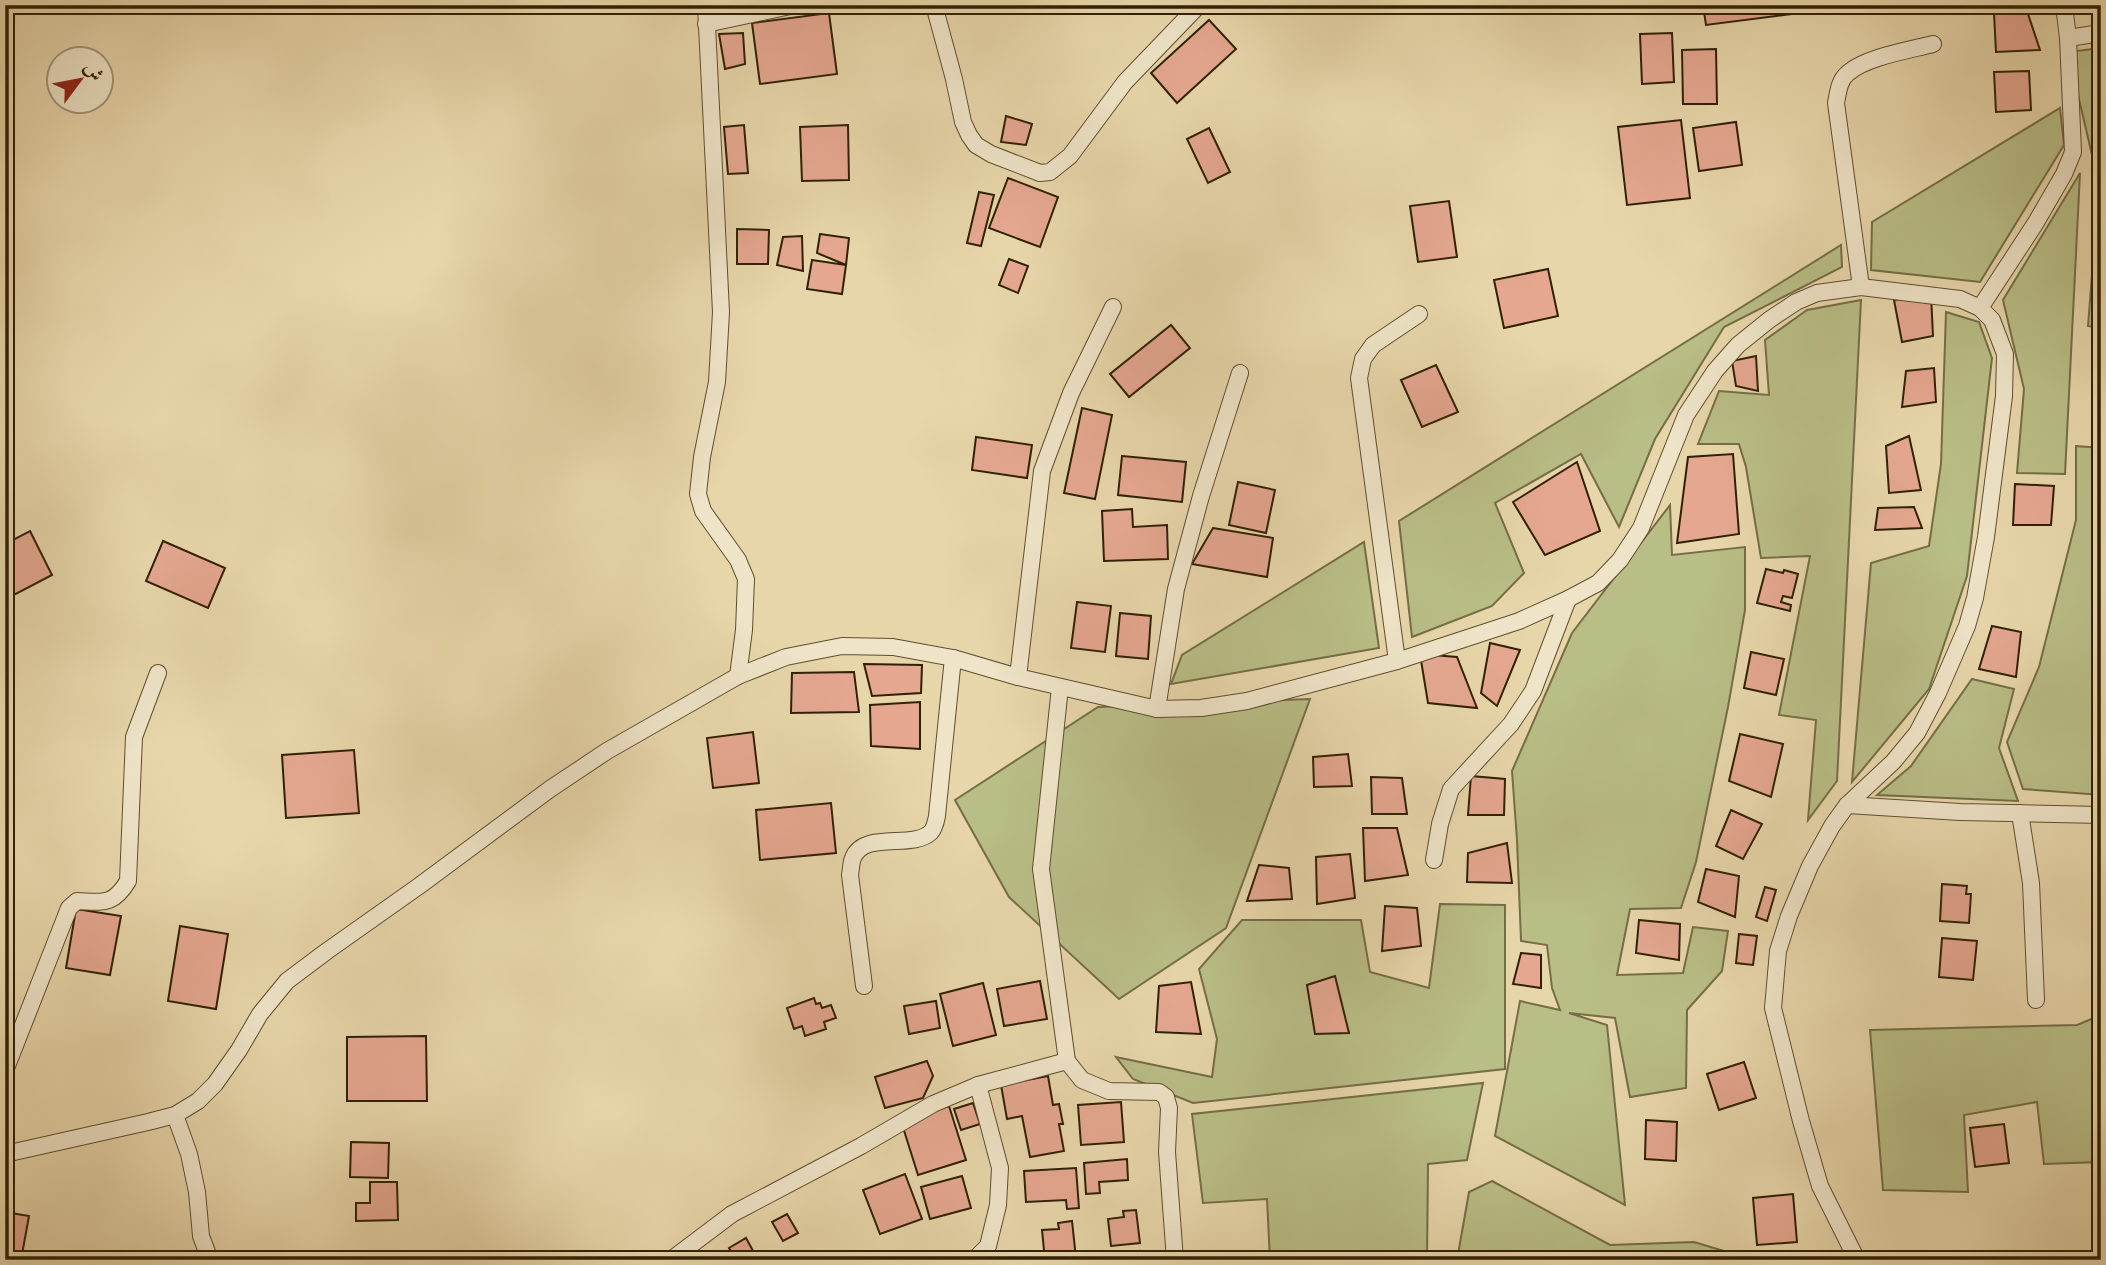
<svg xmlns="http://www.w3.org/2000/svg" width="2106" height="1265" viewBox="0 0 2106 1265" font-family="'IM FELL French Canon',Amiri,serif">
<style>
.green{fill:#b9bd86;stroke:#756e46;stroke-width:2}
.building{fill:#e5a790;stroke:#312005;stroke-width:2}
.lines{fill:none;stroke-linecap:round;stroke-linejoin:round}
.minor-casing{stroke:#5e4e2e;stroke-width:18}
.minor{stroke:#efe4c8;stroke-width:16}
</style>
<rect width="100%" height="100%" fill="#e7d6aa"/>
<filter id="stains"><feTurbulence type="fractalNoise" baseFrequency=".00286" numOctaves="4"/><feColorMatrix values="0 0 0 0 .2 0 0 0 0 .09 0 0 0 0 .02 0 0 0 .5 -.17"/></filter>
<radialGradient id="worn" r=".72"><stop offset=".6" stop-color="#630" stop-opacity="0"/><stop offset="1" stop-color="#630" stop-opacity=".3"/></radialGradient>
<g class="green">
<polygon points="2101,48 2101,328 2088,326 2099,185 2068,52"/>
<polygon points="2060,108 2064,145 1980,282 1871,270 1872,222"/>
<polygon points="2080,173 2065,474 2017,473 2024,389 2003,300"/>
<polygon points="1841,245 1842,267 1724,327 1655,439 1619,527 1581,454 1495,503 1524,573 1492,606 1412,637 1399,521"/>
<polygon points="1861,300 1837,781 1808,820 1816,720 1779,715 1810,556 1761,558 1746,467 1739,444 1698,444 1719,391 1769,395 1765,340 1807,310"/>
<polygon points="1946,312 1979,322 1992,358 1967,576 1929,689 1852,782 1871,563 1929,546 1941,464"/>
<polygon points="2076,446 2101,448 2101,795 2023,789 2007,742 2039,667 2076,520"/>
<polygon points="1670,505 1672,555 1745,547 1745,610 1728,707 1696,862 1681,908 1630,909 1617,975 1683,973 1693,927 1728,931 1722,971 1687,1010 1686,1088 1630,1097 1615,1018 1569,1013 1607,1025 1625,1205 1495,1136 1520,1001 1560,1010 1552,988 1547,945 1521,941 1517,840 1512,771 1572,633"/>
<polygon points="1364,542 1379,648 1171,684 1182,655"/>
<polygon points="1972,679 2014,689 1999,748 2018,801 1877,795 1911,766"/>
<polygon points="1310,699 1226,928 1119,999 1009,897 955,800 1098,707"/>
<polygon points="1440,904 1505,905 1505,1069 1193,1103 1133,1079 1116,1057 1212,1077 1217,1039 1199,969 1242,920 1361,920 1370,972 1429,988"/>
<polygon points="2101,1015 2101,1162 2044,1164 2037,1102 1964,1115 1968,1192 1883,1190 1870,1030 2077,1025"/>
<polygon points="1483,1083 1467,1160 1428,1164 1427,1260 1270,1260 1267,1199 1203,1203 1192,1114"/>
<polygon points="1492,1181 1610,1245 1694,1242 1754,1260 1457,1260 1469,1192"/>
</g>
<g class="building">
<polygon points="1703,5 1831,5 1831,9 1706,25"/>
<polygon points="2027,11 2040,50 1996,52 1994,13"/>
<polygon points="829,13 837,74 760,84 752,23"/>
<polygon points="1209,20 1236,49 1177,103 1151,73"/>
<polygon points="743,33 745,64 725,69 719,34"/>
<polygon points="1672,33 1674,82 1642,84 1640,34"/>
<polygon points="1716,49 1717,104 1683,104 1682,50"/>
<polygon points="2029,71 2031,110 1996,112 1994,72"/>
<polygon points="1006,116 1032,124 1026,145 1001,142"/>
<polygon points="1681,120 1690,198 1627,205 1618,127"/>
<polygon points="1736,122 1742,165 1699,171 1693,128"/>
<polygon points="744,125 748,173 728,174 724,127"/>
<polygon points="848,125 849,180 802,181 800,127"/>
<polygon points="1209,128 1230,172 1208,183 1187,139"/>
<polygon points="1008,178 1058,197 1040,247 989,228"/>
<polygon points="979,192 994,195 981,246 967,243"/>
<polygon points="1449,201 1457,257 1418,262 1410,206"/>
<polygon points="737,229 769,230 768,264 737,264"/>
<polygon points="820,234 849,238 846,265 817,253"/>
<polygon points="802,236 803,271 777,265 783,237"/>
<polygon points="1009,259 1028,266 1018,293 999,285"/>
<polygon points="812,260 846,265 842,294 807,289"/>
<polygon points="1548,269 1558,316 1504,328 1494,280"/>
<polygon points="1931,295 1933,336 1902,342 1894,300"/>
<polygon points="1171,325 1190,348 1129,397 1110,374"/>
<polygon points="1756,356 1758,391 1736,386 1732,361"/>
<polygon points="1436,365 1458,412 1422,427 1401,380"/>
<polygon points="1934,368 1936,402 1902,407 1906,371"/>
<polygon points="2101,368 2101,402 2098,402 2092,369"/>
<polygon points="1082,408 1112,415 1095,499 1064,493"/>
<polygon points="1909,436 1921,490 1889,493 1886,446"/>
<polygon points="976,437 1032,445 1027,478 972,470"/>
<polygon points="1733,454 1739,534 1677,543 1688,457"/>
<polygon points="1122,456 1186,462 1182,502 1118,495"/>
<polygon points="1577,462 1600,531 1545,555 1513,502"/>
<polygon points="1238,482 1275,490 1266,533 1229,525"/>
<polygon points="2015,484 2054,486 2051,525 2013,525"/>
<polygon points="1914,507 1922,528 1875,530 1878,508"/>
<polygon points="1132,509 1133,527 1167,525 1168,559 1104,561 1102,511"/>
<polygon points="1213,528 1273,538 1267,577 1192,564"/>
<polygon points="30,531 52,575 8,598 5,594 5,544"/>
<polygon points="163,541 225,568 208,608 146,581"/>
<polygon points="1766,569 1783,573 1784,570 1798,574 1792,598 1783,596 1781,602 1791,605 1790,611 1757,603"/>
<polygon points="1077,602 1111,606 1105,652 1071,648"/>
<polygon points="1120,613 1151,616 1148,659 1116,656"/>
<polygon points="1992,626 2021,632 2016,677 1979,669"/>
<polygon points="1490,643 1520,650 1497,706 1481,693"/>
<polygon points="1751,652 1784,659 1776,695 1744,688"/>
<polygon points="1420,654 1457,657 1477,708 1428,703"/>
<polygon points="864,664 922,665 921,693 872,696"/>
<polygon points="854,672 859,712 791,713 792,673"/>
<polygon points="920,702 920,749 871,746 870,705"/>
<polygon points="753,732 759,783 713,788 707,738"/>
<polygon points="1740,734 1783,744 1771,797 1729,781"/>
<polygon points="354,750 359,813 286,818 282,755"/>
<polygon points="1348,754 1352,786 1314,787 1313,757"/>
<polygon points="1471,776 1505,779 1504,815 1468,815"/>
<polygon points="1371,777 1402,778 1407,814 1372,814"/>
<polygon points="831,803 836,853 760,860 756,810"/>
<polygon points="1731,810 1762,824 1743,859 1716,846"/>
<polygon points="1363,828 1397,828 1408,875 1365,881"/>
<polygon points="1507,843 1512,883 1467,882 1468,853"/>
<polygon points="1350,854 1355,898 1317,904 1316,857"/>
<polygon points="1259,865 1289,868 1292,899 1247,901"/>
<polygon points="1706,869 1739,876 1735,917 1698,902"/>
<polygon points="1942,884 1967,886 1966,894 1971,894 1969,923 1940,921"/>
<polygon points="1765,887 1776,890 1767,921 1756,917"/>
<polygon points="1385,906 1417,908 1421,946 1382,951"/>
<polygon points="76,909 121,916 110,975 66,968"/>
<polygon points="1639,920 1680,924 1679,960 1636,953"/>
<polygon points="180,926 228,934 216,1009 168,1001"/>
<polygon points="1739,934 1757,936 1753,965 1736,963"/>
<polygon points="1942,938 1977,941 1973,980 1939,977"/>
<polygon points="1521,953 1541,955 1541,988 1513,984"/>
<polygon points="1335,976 1349,1033 1315,1034 1307,985"/>
<polygon points="1040,981 1047,1019 1004,1026 997,989"/>
<polygon points="1191,982 1201,1034 1156,1032 1159,986"/>
<polygon points="983,983 996,1035 953,1046 940,994"/>
<polygon points="814,998 816,1004 820,1003 822,1008 831,1005 836,1018 824,1022 826,1029 805,1036 802,1026 794,1029 787,1008"/>
<polygon points="936,1001 940,1028 909,1034 904,1006"/>
<polygon points="426,1036 427,1101 347,1101 347,1037"/>
<polygon points="927,1061 933,1076 923,1098 885,1108 875,1077"/>
<polygon points="1744,1062 1756,1098 1719,1110 1707,1074"/>
<polygon points="1048,1076 1053,1105 1059,1104 1063,1124 1059,1124 1064,1151 1030,1157 1022,1116 1007,1119 1001,1085"/>
<polygon points="1121,1102 1124,1142 1081,1145 1078,1105"/>
<polygon points="973,1103 980,1124 961,1130 954,1109"/>
<polygon points="949,1106 966,1160 918,1175 901,1121"/>
<polygon points="1646,1120 1677,1122 1676,1161 1645,1159"/>
<polygon points="2004,1124 2009,1163 1975,1167 1970,1128"/>
<polygon points="351,1142 389,1143 388,1178 350,1177"/>
<polygon points="1127,1159 1128,1180 1099,1182 1100,1193 1086,1194 1084,1163"/>
<polygon points="1076,1168 1079,1208 1067,1209 1066,1200 1026,1202 1024,1171"/>
<polygon points="905,1174 922,1219 880,1234 863,1190"/>
<polygon points="962,1176 971,1208 930,1219 921,1187"/>
<polygon points="370,1182 397,1182 398,1220 356,1221 356,1203 370,1203"/>
<polygon points="1793,1194 1797,1242 1757,1245 1753,1198"/>
<polygon points="1136,1210 1140,1243 1111,1246 1108,1219 1124,1217 1123,1211"/>
<polygon points="5,1212 29,1216 21,1260 5,1260"/>
<polygon points="787,1214 798,1233 783,1241 772,1222"/>
<polygon points="1072,1221 1076,1258 1045,1260 1042,1230 1059,1229 1058,1223"/>
<polygon points="746,1238 758,1260 736,1260 729,1248"/>
<polygon points="1140,1251 1142,1260 1113,1260 1113,1255"/>
<polygon points="1005,1255 1036,1257 1036,1260 1004,1260"/>
</g>
<g class="lines">
<g class="minor-casing">
<g id="minor">
<polyline points="706,5 721,312 717,382 702,457 698,494 703,511 738,560 746,579 744,630 738,676"/>
<polyline points="934,5 954,79 963,122 969,135 976,145 991,154 1040,173 1050,172 1070,156 1125,82 1199,5"/>
<polyline points="706,24 795,5"/>
<polyline points="2068,38 2101,33"/>
<path d="M1861 287 1836 103C1838 93 1839 80 1848 73 1866 57 1910 50 1933 44"/>
<polyline points="1980,308 2035,224 2064,174 2073,152 2068,38 2064,5"/>
<polyline points="1397,661 1359,378 1363,359 1373,345 1419,314"/>
<polyline points="1018,677 1042,471 1071,393 1113,307"/>
<polyline points="1060,687 1041,869 1067,1061 1082,1080 1109,1091 1159,1092 1166,1097 1169,1108 1167,1152 1175,1260"/>
<polyline points="1157,709 1176,589 1201,496 1240,373"/>
<polyline points="1847,805 1960,812 2101,815"/>
<polyline points="2020,813 2031,883 2036,1000"/>
<polyline points="1434,860 1440,824 1451,789 1511,724 1533,691 1568,599"/>
<path d="M864 986 850 875C851 870 851 862 853 858 864 830 913 850 931 832 934 829 936 821 937 816L953 658"/>
<path d="M5 1071 69 908 77 901C103 902 113 906 128 881L134 737 158 673"/>
<polyline points="175,1115 189,1154 197,1192 201,1236 210,1260"/>
<polyline points="5,1154 148,1122 175,1115 198,1101 215,1084 239,1050 260,1014 287,981 327,951 419,886 550,789 607,751 738,676 786,657 842,646 893,647 953,658 1018,677 1157,709 1201,708 1247,701 1397,661 1519,621 1568,599 1598,583 1620,560 1641,528 1686,415 1715,371 1738,345 1769,320 1796,302 1817,293 1861,287 1960,299 1980,308 1992,320 2005,354 2004,396 1986,537 1975,598 1967,626 1938,693 1917,733 1893,762 1847,805 1832,826 1810,866 1789,916 1778,951 1773,1008 1801,1121 1820,1186 1857,1260"/>
<polyline points="671,1260 732,1214 861,1146 933,1104 978,1085 1067,1061"/>
<polyline points="974,1260 988,1246 998,1205 1000,1168 978,1085"/>
</g>
</g>
<use href="#minor" class="minor"/>
</g>
<rect width="2106" height="1265" fill="none" stroke="#e7d6aa" stroke-width="28"/>
<rect x="7" y="7" width="2092" height="1251" fill="none" stroke="#312005" stroke-width="3.5"/>
<rect x="14" y="14" width="2078" height="1237" fill="none" stroke="#312005" stroke-width="2"/>
<g transform="translate(80 80) rotate(58)"><circle r="33" fill="#efe4c8" stroke="#a3967a" stroke-width="2"/>
<path d="M0-5L12 26L0 18L-12 26Z" fill="#8f2418"/>
<text y="-10" font-size="19" font-weight="bold" text-anchor="middle" fill="#312005">ش</text>
</g>
<rect width="100%" height="100%" filter="url(#stains)"/>
<rect width="100%" height="100%" fill="url(#worn)"/>
</svg>
